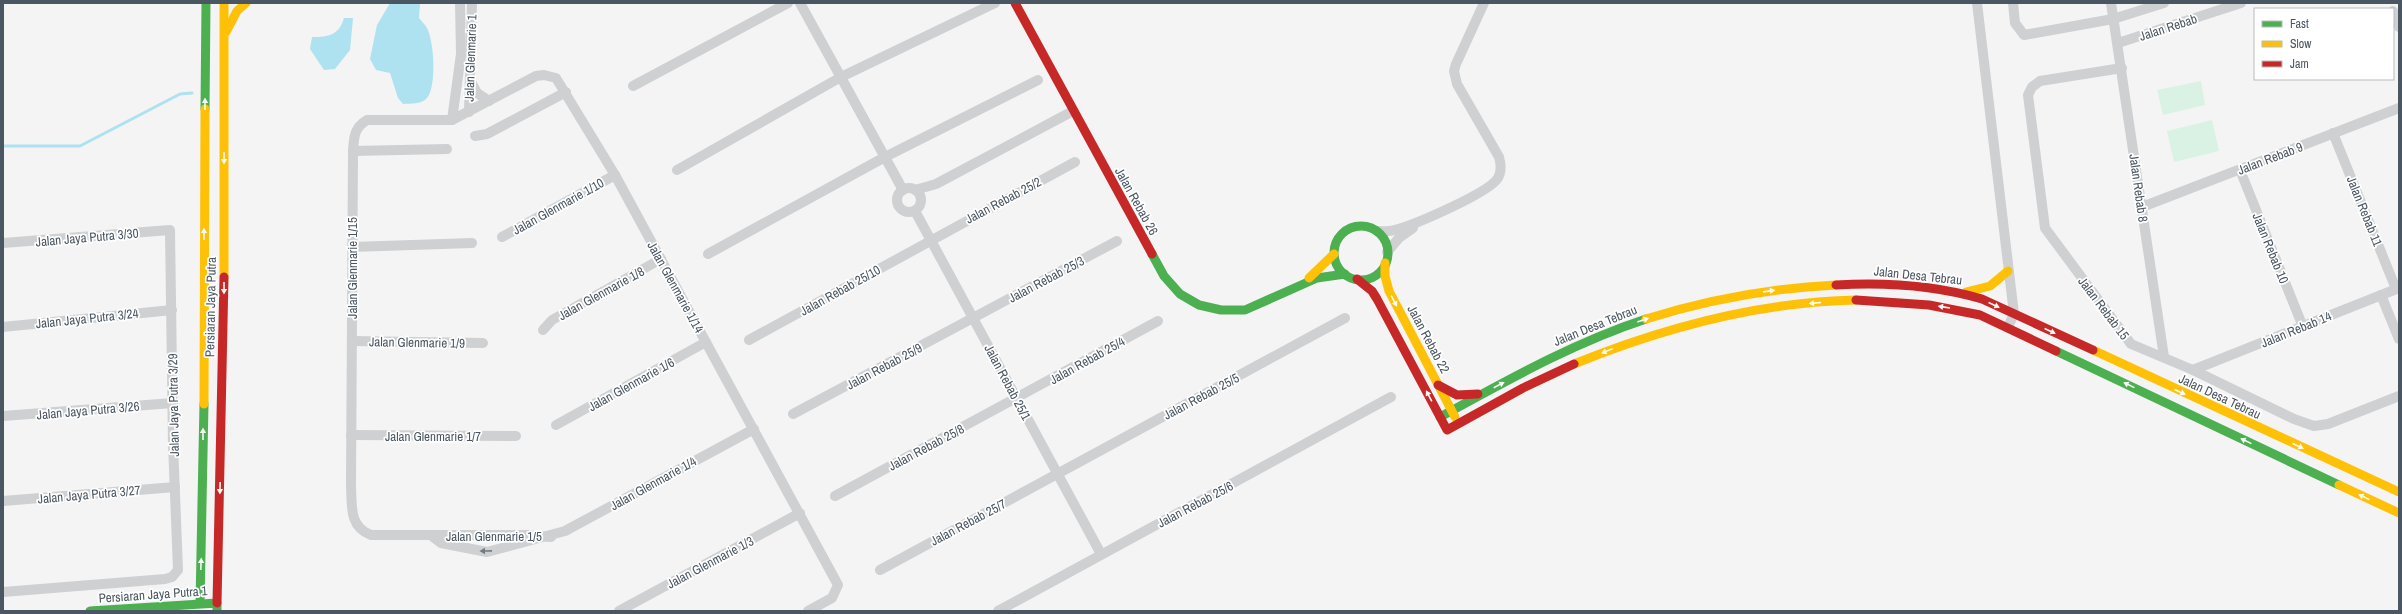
<svg xmlns="http://www.w3.org/2000/svg" width="2402" height="614" viewBox="0 0 2402 614" font-family="'Archivo Narrow',sans-serif">
<style>
.green{fill:#d9f2e3}
.water{fill:#aee2f0}
.lines{fill:none;stroke-linecap:round;stroke-linejoin:round}
.stream{stroke:#aee2f0;stroke-width:3}
.street{stroke:#ced0d2;stroke-width:10}
.fast{stroke:#4caf50;stroke-width:9}
.slow{stroke:#ffc107;stroke-width:9}
.jam{stroke:#c62828;stroke-width:9}
.oneway{fill:#f6fbf6}
.oneway2{fill:#727b83}
.labels{text-anchor:middle;stroke-width:3.5;stroke-linejoin:round;paint-order:stroke}
.street-label{font-size:13px;fill:#4a5661;stroke:#fff}
</style>
<rect width="100%" height="100%" fill="#f4f4f4"/>
<g class="green">
<polygon points="2201,81 2205,105 2163,115 2157,90"/>
<polygon points="2212,120 2219,151 2174,162 2167,131"/>
</g>
<g class="water">
<path d="M390 3H420L419 18C421 21 425 24 427 28 434 41 437 86 427 98 421 105 411 103 403 104L398 98 390 73 376 70 370 59 377 25Z"/>
<path d="M344 18H353L350 50 335 69 324 70 310 49 312 37C329 37 339 35 344 18Z"/>
</g>
<g class="lines">
<polyline class="stream" points="3,146 80,146 180,94 192,93"/>
<g class="street">
<polyline points="800,3 903,190"/>
<polyline points="1977,3 2014,314 2008,327"/>
<polyline points="2013,3 2015,23 2024,35 2113,19 2164,3"/>
<polyline points="2111,3 2164,357"/>
<polyline points="2393,11 2399,27"/>
<polyline points="2118,43 2241,3"/>
<polyline points="2122,68 2040,81 2032,87 2028,95 2045,228 2131,344 2193,370 2294,419 2314,426 2328,424 2399,396"/>
<polyline points="471,82 477,93 489,101"/>
<polyline points="633,86 788,3"/>
<polyline points="469,112 472,3"/>
<polyline points="452,120 461,54 460,3"/>
<polyline points="2333,133 2396,289"/>
<polyline points="475,136 487,134 566,92"/>
<polyline points="353,151 447,149"/>
<polyline points="677,170 841,77 995,3"/>
<polyline points="2240,170 2303,327"/>
<circle cx="909" cy="200" r="12"/>
<polyline points="915,190 936,184 1073,111"/>
<polyline points="2142,207 2399,108"/>
<polyline points="915,211 1101,554"/>
<path d="M1377 231C1383 231 1389 232 1395 230 1414 225 1489 193 1498 178 1502 171 1501 164 1499 157L1457 84 1454 71 1456 64 1484 3"/>
<polyline points="502,237 615,175"/>
<polyline points="3,243 170,230 173,444 178,570 172,577 165,579 3,592"/>
<polyline points="352,247 472,243"/>
<polyline points="1387,252 1399,238 1413,228"/>
<polyline points="708,254 885,157 1038,80"/>
<polyline points="2381,295 2399,339"/>
<polyline points="3,327 172,310"/>
<polyline points="543,330 552,320 661,259"/>
<polyline points="749,340 1075,162"/>
<polyline points="352,341 483,343"/>
<polyline points="2193,370 2399,288"/>
<polyline points="793,414 1117,241"/>
<polyline points="3,416 173,403"/>
<polyline points="556,425 706,342"/>
<polyline points="351,435 516,436"/>
<polyline points="835,496 1158,321"/>
<polyline points="3,501 175,487"/>
<polyline points="432,536 441,543 487,552 565,531 754,429"/>
<path d="M551 537 527 535H371C349 527 352 506 351 485L353 151C354 137 354 128 367 120H452L536 76 544 75 556 78 615 175 838 585 832 598 808 611"/>
<polyline points="880,570 1345,318"/>
<polyline points="619,611 800,513"/>
<polyline points="998,611 1391,397"/>
</g>
<g class="fast">
<polyline points="205,109 206,3"/>
<circle cx="1361" cy="253" r="27"/>
<polyline points="1152,254 1164,276 1180,294 1199,305 1221,310 1245,310 1317,278 1345,274"/>
<polyline points="2056,351 2339,485"/>
<path d="M1440 417C1508 380 1573 343 1646 319"/>
<polyline points="200,603 204,404"/>
<polyline points="90,611 217,603 217,611"/>
</g>
<g class="slow">
<polyline points="224,3 224,277"/>
<polyline points="226,32 237,11 246,3"/>
<polyline points="1385,263 1385,276 1389,291 1455,417"/>
<polyline points="1309,278 1334,254"/>
<polyline points="1966,292 1990,286 2008,271"/>
<path d="M1646 319C1707 300 1772 288 1836 285"/>
<polyline points="2093,350 2399,492"/>
<path d="M1574 364C1665 327 1758 302 1856 300"/>
<polyline points="204,404 205,109"/>
<polyline points="2339,485 2399,513"/>
</g>
<g class="jam">
<polyline points="1015,3 1152,254"/>
<polyline points="1357,279 1372,291 1377,299 1447,430 1523,388 1574,364"/>
<path d="M1836 285C1886 282 1934 285 1982 299L2093 350"/>
<polyline points="1856,300 1929,305 1980,315 2056,351"/>
<polyline points="1438,385 1457,395 1478,394"/>
<polyline points="217,603 224,277"/>
</g>
</g>
<defs><path id="oneway-solid" d="M-6-.8H1V-3.2L6.5 0L1 3.2V.8H-6Z"/></defs>
<g class="oneway">
<use href="#oneway-solid" transform="translate(205 104) rotate(-90)"/>
<use href="#oneway-solid" transform="translate(224 158) rotate(90)"/>
<use href="#oneway-solid" transform="translate(204 234) rotate(-90)"/>
<use href="#oneway-solid" transform="translate(224 288) rotate(90)"/>
<use href="#oneway-solid" transform="translate(1769 291) rotate(-8)"/>
<use href="#oneway-solid" transform="translate(1394 301) rotate(62)"/>
<use href="#oneway-solid" transform="translate(1815 303) rotate(175)"/>
<use href="#oneway-solid" transform="translate(1994 305) rotate(25)"/>
<use href="#oneway-solid" transform="translate(1944 307) rotate(-171)"/>
<use href="#oneway-solid" transform="translate(1643 320) rotate(-19)"/>
<use href="#oneway-solid" transform="translate(2050 331) rotate(25)"/>
<use href="#oneway-solid" transform="translate(1607 351) rotate(158)"/>
<use href="#oneway-solid" transform="translate(1499 385) rotate(-28)"/>
<use href="#oneway-solid" transform="translate(2129 385) rotate(-154)"/>
<use href="#oneway-solid" transform="translate(2180 392) rotate(25)"/>
<use href="#oneway-solid" transform="translate(1429 396) rotate(-118)"/>
<use href="#oneway-solid" transform="translate(203 434) rotate(-90)"/>
<use href="#oneway-solid" transform="translate(2246 441) rotate(-154)"/>
<use href="#oneway-solid" transform="translate(2298 446) rotate(24)"/>
<use href="#oneway-solid" transform="translate(220 488) rotate(91)"/>
<use href="#oneway-solid" transform="translate(2364 497) rotate(-154)"/>
<use href="#oneway-solid" transform="translate(201 564) rotate(-88)"/>
</g>
<use class="oneway2" href="#oneway-solid" transform="translate(486 551) rotate(179)"/>
<g class="labels">
<g class="street-label">
<text transform="translate(2168 27) rotate(-18)" y="5">Jalan Rebab</text>
<text transform="translate(470 58) rotate(-88)" y="5">Jalan Glenmarie 1</text>
<text transform="translate(2270 158) rotate(-21)" y="5">Jalan Rebab 9</text>
<text transform="translate(2139 188) rotate(82)" y="5">Jalan Rebab 8</text>
<text transform="translate(1003 200) rotate(-28)" y="5">Jalan Rebab 25/2</text>
<text transform="translate(1137 201) rotate(61)" y="5">Jalan Rebab 26</text>
<text transform="translate(558 206) rotate(-29)" y="5">Jalan Glenmarie 1/10</text>
<text transform="translate(2365 211) rotate(68)" y="5">Jalan Rebab 11</text>
<text transform="translate(87 237) rotate(-5)" y="5">Jalan Jaya Putra 3/30</text>
<text transform="translate(2271 248) rotate(68)" y="5">Jalan Rebab 10</text>
<text transform="translate(352 268) rotate(-90)" y="5">Jalan Glenmarie 1/15</text>
<text transform="translate(1918 275) rotate(6)" y="5">Jalan Desa Tebrau</text>
<text transform="translate(1046 279) rotate(-28)" y="5">Jalan Rebab 25/3</text>
<text transform="translate(676 287) rotate(61)" y="5">Jalan Glenmarie 1/14</text>
<text transform="translate(840 290) rotate(-29)" y="5">Jalan Rebab 25/10</text>
<text transform="translate(601 293) rotate(-29)" y="5">Jalan Glenmarie 1/8</text>
<text transform="translate(210 307) rotate(-89)" y="5">Persiaran Jaya Putra</text>
<text transform="translate(2104 308) rotate(53)" y="5">Jalan Rebab 15</text>
<text transform="translate(87 318) rotate(-6)" y="5">Jalan Jaya Putra 3/24</text>
<text transform="translate(1595 325) rotate(-22)" y="5">Jalan Desa Tebrau</text>
<text transform="translate(2296 329) rotate(-22)" y="5">Jalan Rebab 14</text>
<text transform="translate(1429 339) rotate(62)" y="5">Jalan Rebab 22</text>
<text transform="translate(417 342) rotate(1)" y="5">Jalan Glenmarie 1/9</text>
<text transform="translate(1087 360) rotate(-29)" y="5">Jalan Rebab 25/4</text>
<text transform="translate(884 366) rotate(-28)" y="5">Jalan Rebab 25/9</text>
<text transform="translate(1008 382) rotate(62)" y="5">Jalan Rebab 25/1</text>
<text transform="translate(631 384) rotate(-29)" y="5">Jalan Glenmarie 1/6</text>
<text transform="translate(1201 396) rotate(-28)" y="5">Jalan Rebab 25/5</text>
<text transform="translate(2220 396) rotate(25)" y="5">Jalan Desa Tebrau</text>
<text transform="translate(173 405) rotate(-91)" y="5">Jalan Jaya Putra 3/29</text>
<text transform="translate(88 410) rotate(-5)" y="5">Jalan Jaya Putra 3/26</text>
<text x="433" y="441">Jalan Glenmarie 1/7</text>
<text transform="translate(926 447) rotate(-28)" y="5">Jalan Rebab 25/8</text>
<text transform="translate(653 483) rotate(-29)" y="5">Jalan Glenmarie 1/4</text>
<text transform="translate(89 494) rotate(-5)" y="5">Jalan Jaya Putra 3/27</text>
<text transform="translate(1195 504) rotate(-28)" y="5">Jalan Rebab 25/6</text>
<text transform="translate(968 522) rotate(-28)" y="5">Jalan Rebab 25/7</text>
<text x="494" y="541">Jalan Glenmarie 1/5</text>
<text transform="translate(710 562) rotate(-28)" y="5">Jalan Glenmarie 1/3</text>
<text transform="translate(153 594) rotate(-4)" y="5">Persiaran Jaya Putra 1</text>
</g>
</g>
<rect width="2402" height="614" fill="none" stroke="#4a5661" stroke-width="8"/>
<rect x="2254" y="8" width="140" height="72" fill="#ffffff" stroke="#b7bbc0"/>
<rect x="2262" y="21" width="20" height="6" fill="#4caf50" stroke="#b7bbc0"/>
<text x="2290" y="28" font-size="12" fill="#4a5661">Fast</text>
<rect x="2262" y="41" width="20" height="6" fill="#ffc107" stroke="#b7bbc0"/>
<text x="2290" y="48" font-size="12" fill="#4a5661">Slow</text>
<rect x="2262" y="61" width="20" height="6" fill="#c62828" stroke="#b7bbc0"/>
<text x="2290" y="68" font-size="12" fill="#4a5661">Jam</text>
</svg>
